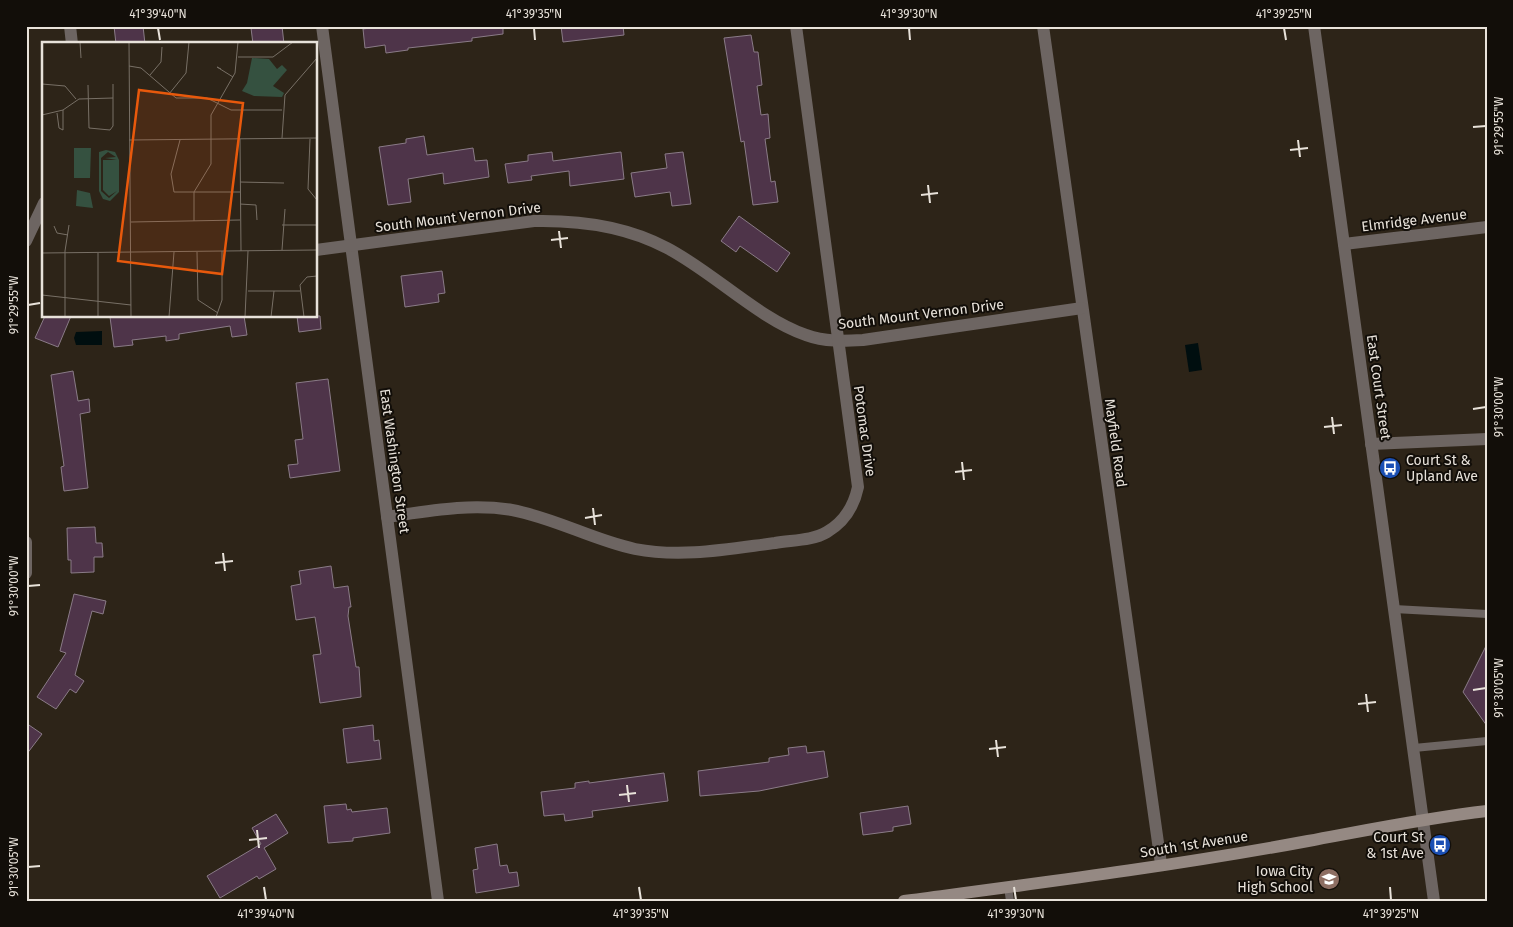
<svg xmlns="http://www.w3.org/2000/svg" width="1513" height="927" viewBox="0 0 1513 927" font-family="'Fira Sans',sans-serif">
<style>
.water{fill:#000e0f}
.building{fill:#4e3449;stroke:#8a7b87}
.lines{fill:none;stroke-linecap:round;stroke-linejoin:round}
.service{stroke:#6d6562;stroke-width:8}
.minor{stroke:#6d6562;stroke-width:12}
.tertiary{stroke:#6d6562;stroke-width:12}
.secondary{stroke:#958983;stroke-width:12}
.ticks{fill:none;stroke:#e8e2da;stroke-width:2}
.labels{text-anchor:middle;stroke-width:4;stroke-linejoin:round;paint-order:stroke}
.street-label{font-size:14px;fill:#e8e2da;stroke:#120e09}
.poi-label{font-size:14px;fill:#e8e2da;stroke:#120e09;text-anchor:end}
.inset-road{fill:none;stroke:#787066;stroke-width:1}
.view{fill:#e8590c;fill-opacity:0.15;stroke:#e8590c;stroke-width:2.5}
.inset-edge{fill:none;stroke:#e8e2da;stroke-width:2.5}
.neatline{fill:none;stroke:#e8e2da;stroke-width:2}
.ticks-label{font-size:12px;text-anchor:middle;fill:#e8e2da}
</style>
<rect width="100%" height="100%" fill="#2d2418"/>
<g class="water">
<polygon points="102,331 102,345 76,345 74,338 76,332"/>
<polygon points="1198,343 1202,370 1189,372 1185,345"/>
</g>
<g class="building">
<polygon points="114,26 143,26 145,44 116,44"/>
<polygon points="282,26 284,44 253,44 251,28"/>
<polygon points="383,26 503,26 503,34 472,38 472,41 408,48 408,50 386,53 385,45 365,48 363,29"/>
<polygon points="561,26 623,26 624,35 563,42"/>
<polygon points="751,35 754,52 758,52 762,85 757,86 761,115 768,114 770,138 765,139 771,182 775,181 778,202 753,205 744,141 741,142 724,38"/>
<polygon points="424,136 427,155 473,148 475,161 487,160 489,177 444,184 443,173 408,179 411,202 388,205 379,147 406,143 406,139"/>
<polygon points="552,152 553,161 621,152 624,179 570,186 569,171 531,176 532,180 508,183 505,164 528,161 528,155"/>
<polygon points="683,152 691,204 672,206 670,192 635,197 631,173 667,168 665,154"/>
<polygon points="739,216 790,253 777,272 740,246 736,252 721,241"/>
<polygon points="442,271 445,293 438,294 439,302 405,307 401,276"/>
<polygon points="45,316 71,316 58,347 35,338"/>
<polygon points="244,316 247,335 232,337 230,326 179,334 179,339 166,341 166,336 132,340 133,345 114,347 110,317"/>
<polygon points="297,316 320,316 321,329 299,332"/>
<polygon points="73,371 78,401 89,399 90,412 80,414 88,488 64,491 61,467 64,466 51,375"/>
<polygon points="328,379 340,471 290,478 288,465 298,464 295,440 303,439 296,383"/>
<polygon points="95,527 96,543 102,543 103,557 94,557 94,572 71,573 71,560 68,560 67,528"/>
<polygon points="331,566 334,588 348,586 351,607 349,607 348,616 356,667 359,667 361,697 320,703 313,655 321,654 315,617 296,620 291,586 301,584 299,571"/>
<polygon points="74,594 106,601 103,614 92,611 75,675 84,681 76,693 70,689 56,709 37,697 66,653 60,651"/>
<polygon points="1487,644 1487,726 1463,692"/>
<polygon points="26,723 42,734 26,755"/>
<polygon points="373,725 374,741 379,740 381,759 347,763 343,729"/>
<polygon points="806,746 807,753 824,751 828,777 759,791 700,796 698,771 769,762 769,758 789,755 788,748"/>
<polygon points="664,773 668,801 592,811 593,817 565,821 564,814 544,816 541,792 575,788 575,783 589,781 589,783"/>
<polygon points="346,804 347,810 351,809 352,812 387,808 390,833 353,838 353,841 328,843 324,806"/>
<polygon points="908,806 911,824 893,827 893,831 863,835 860,813"/>
<polygon points="276,814 288,833 264,848 276,869 259,879 257,876 220,898 207,876 261,844 252,828"/>
<polygon points="497,844 500,866 507,865 509,873 517,872 519,886 476,893 473,870 478,869 475,848"/>
</g>
<g class="lines">
<g class="service">
<polyline points="1394,609 1487,614"/>
<polyline points="1414,748 1487,741"/>
<polyline points="1008,887 1010,901"/>
</g>
<g class="minor">
<polyline points="70,26 72,44"/>
<polyline points="322,26 438,901"/>
<polyline points="1043,26 1161,864"/>
<polyline points="26,241 44,203"/>
<polyline points="1344,244 1487,227"/>
<path d="M316 250 534 221C581 220 626 226 667 248 713 272 759 319 806 335 825 342 844 341 863 340L1082 308"/>
<polyline points="1371,444 1487,439"/>
<path d="M387 517C429 511 470 503 512 510 555 518 593 540 635 549 682 558 728 549 775 543 792 540 812 541 827 532 844 522 854 506 858 487L796 26"/>
<polyline points="26,542 26,573"/>
</g>
<polyline class="tertiary" points="1314,26 1434,901"/>
<path class="secondary" d="M904 901C1039 883 1174 866 1308 841 1368 830 1426 818 1487 811"/>
</g>
<path class="ticks" d="M158 28 160 40M534 28 535 40M909 28 910 40M1284 28 1286 40M1473 127 1486 126M1298 140 1300 157M1290 150 1308 148M928 185 930 203M921 195 938 193M559 231 561 248M551 240 568 238M28 305 40 303M1473 409 1486 407M1332 417 1334 434M1324 427 1342 425M962 462 964 480M955 472 972 470M593 508 595 525M585 518 602 515M223 553 225 571M215 563 233 561M28 586 40 585M1473 690 1486 688M1366 694 1368 712M1358 704 1376 702M996 740 998 757M989 749 1006 747M627 785 629 802M619 795 636 793M257 830 259 848M249 840 267 838M28 867 40 866M264 887 266 900M639 887 641 900M1014 887 1016 900M1390 887 1391 900"/>
<defs>
<g id="bus-disc" transform="scale(1.125)"><circle r="9.5" fill="#1a4fb4" stroke="#120e09"/><path d="M-5-6H5V4H4V6H2V4H-2V6H-4V4H-5ZM-3.5-4V0h7V-4ZM-3.5 1.2v1.5H-2V1.2ZM2 1.2v1.5H3.5V1.2Z" fill="#fff"/></g>
<g id="school-disc" transform="scale(1.125)"><circle r="9.5" fill="#8d6e63" stroke="#120e09"/><path d="M0-5L7-2L0 1L-7-2ZM-4 1L0 2.5L4 1V4Q0 6-4 4Z" fill="#fff"/></g>
</defs>
<g fill-rule="evenodd">
<use href="#bus-disc" x="1390" y="468"/>
<use href="#bus-disc" x="1440" y="845"/>
<use href="#school-disc" x="1329" y="879"/>
</g>
<g class="labels">
<g class="street-label">
<text transform="translate(458 217) rotate(-7)" y="5">South Mount Vernon Drive</text>
<text transform="translate(1414 220) rotate(-7)" y="5">Elmridge Avenue</text>
<text transform="translate(921 314) rotate(-7)" y="5">South Mount Vernon Drive</text>
<text transform="translate(1379 387) rotate(82)" y="5">East Court Street</text>
<text transform="translate(865 431) rotate(82)" y="5">Potomac Drive</text>
<text transform="translate(1116 443) rotate(82)" y="5">Mayfield Road</text>
<text transform="translate(395 461) rotate(82)" y="5">East Washington Street</text>
<text transform="translate(1194 844) rotate(-9)" y="5">South 1st Avenue</text>
</g>
<g class="poi-label">
<text x="1406" y="465" text-anchor="start">Court St &amp;<tspan x="1406" dy="16">Upland Ave</tspan></text>
<text x="1424" y="842">Court St<tspan x="1424" dy="16">&amp; 1st Ave</tspan></text>
<text x="1313" y="876">Iowa City<tspan x="1313" dy="16">High School</tspan></text>
</g>
</g>
<g transform="translate(42 42)">
<rect width="275" height="275" fill="#2d2418"/>
<path d="M210 16 227 17 235 27 240 23 245 28 231 44 242 51 240 55 212 54 200 49 205 41ZM32 106H49L48 136H32ZM64 108 73 110 77 118V150L68 159 61 157 57 149V110ZM66 110 74 115 63 116 75 118H61V148L67 154 75 149 67 156 59 149V116ZM35 148 48 151 51 166 34 164Z" fill="#355140" fill-rule="evenodd"/>
<path class="inset-road" d="M38 0 39 16M87 0 89 275M196 15H231L251 0M87 24 99 26 134 56H165L189 68H240M179 27 175 25 191 35M108 33 119 20 120 5M0 42 23 44 34 57M46 43 47 86 68 88 71 84V42M127 52 144 31 147 0M15 71 17 86 21 88V68M0 73 21 68 37 57 71 56M240 96 243 53 275 16M198 97 199 209M268 97 266 147 275 158M87 98 275 96M138 98 129 132 132 150H198M198 140 242 141M198 162 214 163 215 178M152 179V150L169 122V73L193 31 196 0M89 180 198 178M240 183H275M12 184 15 191 26 193M240 208 243 167M155 210 156 258 176 271M0 211 275 208M206 249H258M0 253 89 263M23 275V209L27 183M56 275V211M127 275 132 210M174 275 180 258V209M203 275 206 209M229 275 232 249M262 275 258 243 265 235 275 234"/>
<path class="view" d="M97 48 201 61 180 232 76 219Z"/>
<rect width="275" height="275" class="inset-edge"/>
</g>
<rect width="1513" height="927" fill="none" stroke="#120e09" stroke-width="55"/>
<rect x="28" y="28" width="1458" height="872" class="neatline"/>
<g class="ticks-label">
<text x="158" y="18">41°39'40"N</text>
<text x="534" y="18">41°39'35"N</text>
<text x="909" y="18">41°39'30"N</text>
<text x="1284" y="18">41°39'25"N</text>
<text transform="translate(1499 126) rotate(-90)" y="4">91°29'55"W</text>
<text transform="translate(14 305) rotate(-90)" y="4">91°29'55"W</text>
<text transform="translate(1499 407) rotate(-90)" y="4">91°30'00"W</text>
<text transform="translate(14 586) rotate(-90)" y="4">91°30'00"W</text>
<text transform="translate(1499 688) rotate(-90)" y="4">91°30'05"W</text>
<text transform="translate(14 867) rotate(-90)" y="4">91°30'05"W</text>
<text x="266" y="918">41°39'40"N</text>
<text x="641" y="918">41°39'35"N</text>
<text x="1016" y="918">41°39'30"N</text>
<text x="1391" y="918">41°39'25"N</text>
</g>
</svg>
